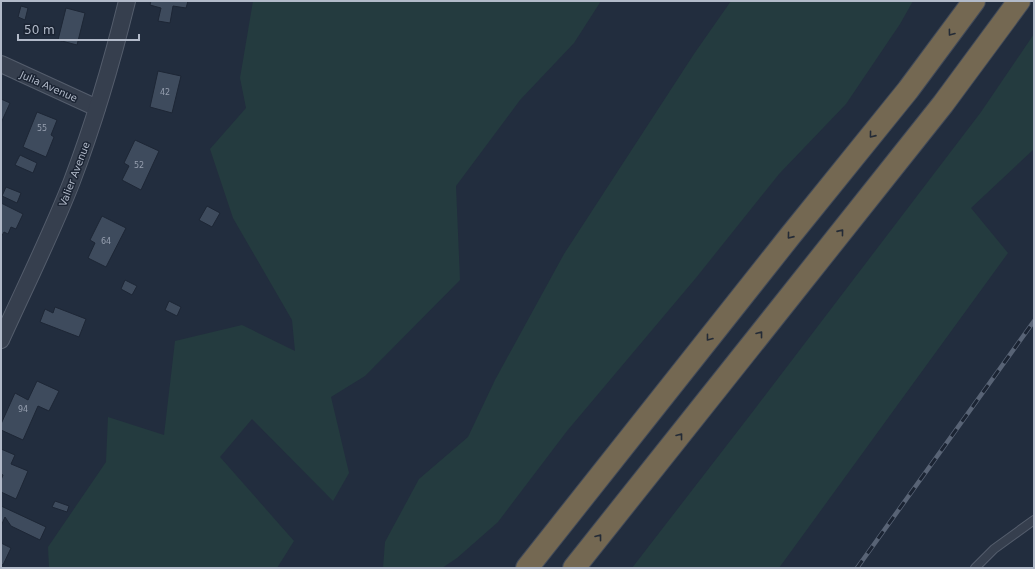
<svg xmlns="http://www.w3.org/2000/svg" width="1035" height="569" viewBox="0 0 1035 569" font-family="'DejaVu Sans',sans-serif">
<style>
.green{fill:#243b3f}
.building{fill:#3e4b5d;stroke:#1d2635}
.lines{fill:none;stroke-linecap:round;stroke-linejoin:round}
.service-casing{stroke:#545d6c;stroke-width:10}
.minor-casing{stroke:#545d6c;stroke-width:18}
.motorway-casing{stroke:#414a59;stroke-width:24}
.service{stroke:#363f4e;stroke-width:8}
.minor{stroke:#363f4e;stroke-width:16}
.motorway{stroke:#746852;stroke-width:22}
.rail-casing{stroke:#586375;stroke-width:4.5}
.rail{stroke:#1b2433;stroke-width:3;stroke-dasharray:9;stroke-linecap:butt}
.oneway{stroke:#242b36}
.labels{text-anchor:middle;stroke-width:3;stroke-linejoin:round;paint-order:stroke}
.number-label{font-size:8px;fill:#959eae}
.street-label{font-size:10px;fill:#b2bac9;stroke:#1b2433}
</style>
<rect width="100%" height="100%" fill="#222d3e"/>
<g class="green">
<polygon points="253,1 601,1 574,43 520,100 456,186 460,280 365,376 331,397 349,473 333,501 252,419 220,457 294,541 277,568 49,568 48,547 106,462 108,417 164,435 175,341 242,325 295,351 292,320 233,218 210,149 246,108 240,78"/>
<polygon points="731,1 913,1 900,24 846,104 779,174 695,279 567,431 498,522 457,558 442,568 383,568 385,542 419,479 468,437 495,380 564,254 694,54"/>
<polygon points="1034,34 1034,149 971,208 1008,253 779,568 632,568 754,410 981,112"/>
</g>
<g class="building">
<polygon points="151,1 188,1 186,8 173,6 170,23 158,21 161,8 150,5"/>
<polygon points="21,6 28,8 25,20 18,17"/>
<polygon points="66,8 85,13 77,45 58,40"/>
<polygon points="158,71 181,76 172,113 150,107"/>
<polygon points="1,99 10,103 1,123"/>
<polygon points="37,112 57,120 51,135 54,137 46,157 23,147"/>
<polygon points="135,140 159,151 141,190 122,180 129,166 124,163"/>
<polygon points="20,155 37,163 33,173 15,165"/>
<polygon points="6,187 21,193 17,203 2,196"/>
<polygon points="1,203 23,214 16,229 11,227 8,234 4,232 1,237"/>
<polygon points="207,206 220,213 212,227 199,220"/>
<polygon points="102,216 126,228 106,267 88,258 95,243 90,240"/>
<polygon points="125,280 137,286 132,295 121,289"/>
<polygon points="169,301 181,307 177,316 165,310"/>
<polygon points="55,307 86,319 79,337 40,322 45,309 53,313"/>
<polygon points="37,381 59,391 49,411 38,406 23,440 1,430 1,424 15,393 28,400"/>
<polygon points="1,449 15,455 11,464 28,471 16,499 1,492 1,480 3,475 1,474"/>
<polygon points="55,501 69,506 67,512 52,507"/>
<polygon points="1,506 46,527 40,540 11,526 5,517 1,526"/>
<polygon points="1,543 11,548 3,565 1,564"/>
</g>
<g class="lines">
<g class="service-casing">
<polyline id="service" points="975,568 994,549 1034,520"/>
</g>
<g class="minor-casing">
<g id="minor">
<polyline points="1,64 97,108"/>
<path d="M1 340C25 287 51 235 72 181 94 123 112 62 127 1"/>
</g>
</g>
<g class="motorway-casing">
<g id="motorway">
<polyline points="527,568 790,236 908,90 974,1"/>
<polyline points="574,568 943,104 1019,1"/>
</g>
</g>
<use href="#service" class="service"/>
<use href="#minor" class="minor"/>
<use href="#motorway" class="motorway"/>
<g class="rail-casing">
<polyline id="rail" points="857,568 1034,321"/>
</g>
<use href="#rail" class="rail"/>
</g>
<defs><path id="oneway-chevron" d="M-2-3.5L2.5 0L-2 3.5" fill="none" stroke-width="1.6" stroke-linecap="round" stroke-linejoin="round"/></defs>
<g class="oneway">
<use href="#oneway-chevron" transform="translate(951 33) rotate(127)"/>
<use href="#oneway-chevron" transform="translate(872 135) rotate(129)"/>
<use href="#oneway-chevron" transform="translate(841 232) rotate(-51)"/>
<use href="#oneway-chevron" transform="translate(790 236) rotate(129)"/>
<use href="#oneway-chevron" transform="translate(760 334) rotate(-52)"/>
<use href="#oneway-chevron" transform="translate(709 338) rotate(128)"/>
<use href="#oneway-chevron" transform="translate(680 436) rotate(-52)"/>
<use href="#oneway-chevron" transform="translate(599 537) rotate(-52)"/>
</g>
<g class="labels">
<g class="number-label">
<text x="165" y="95">42</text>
<text x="42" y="131">55</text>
<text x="139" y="168">52</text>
<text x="106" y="244">64</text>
<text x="23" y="412">94</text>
</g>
<g class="street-label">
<text transform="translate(49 86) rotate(24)" y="4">Julia Avenue</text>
<text transform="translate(74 174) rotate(-69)" y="4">Valier Avenue</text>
</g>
</g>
<rect width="1035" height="569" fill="none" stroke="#b2bac9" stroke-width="4"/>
<path d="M18 34v6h121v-6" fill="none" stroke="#b2bac9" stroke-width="2"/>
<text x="24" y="34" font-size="12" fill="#b2bac9" stroke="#1b2433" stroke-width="3" paint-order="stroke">50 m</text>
</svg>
